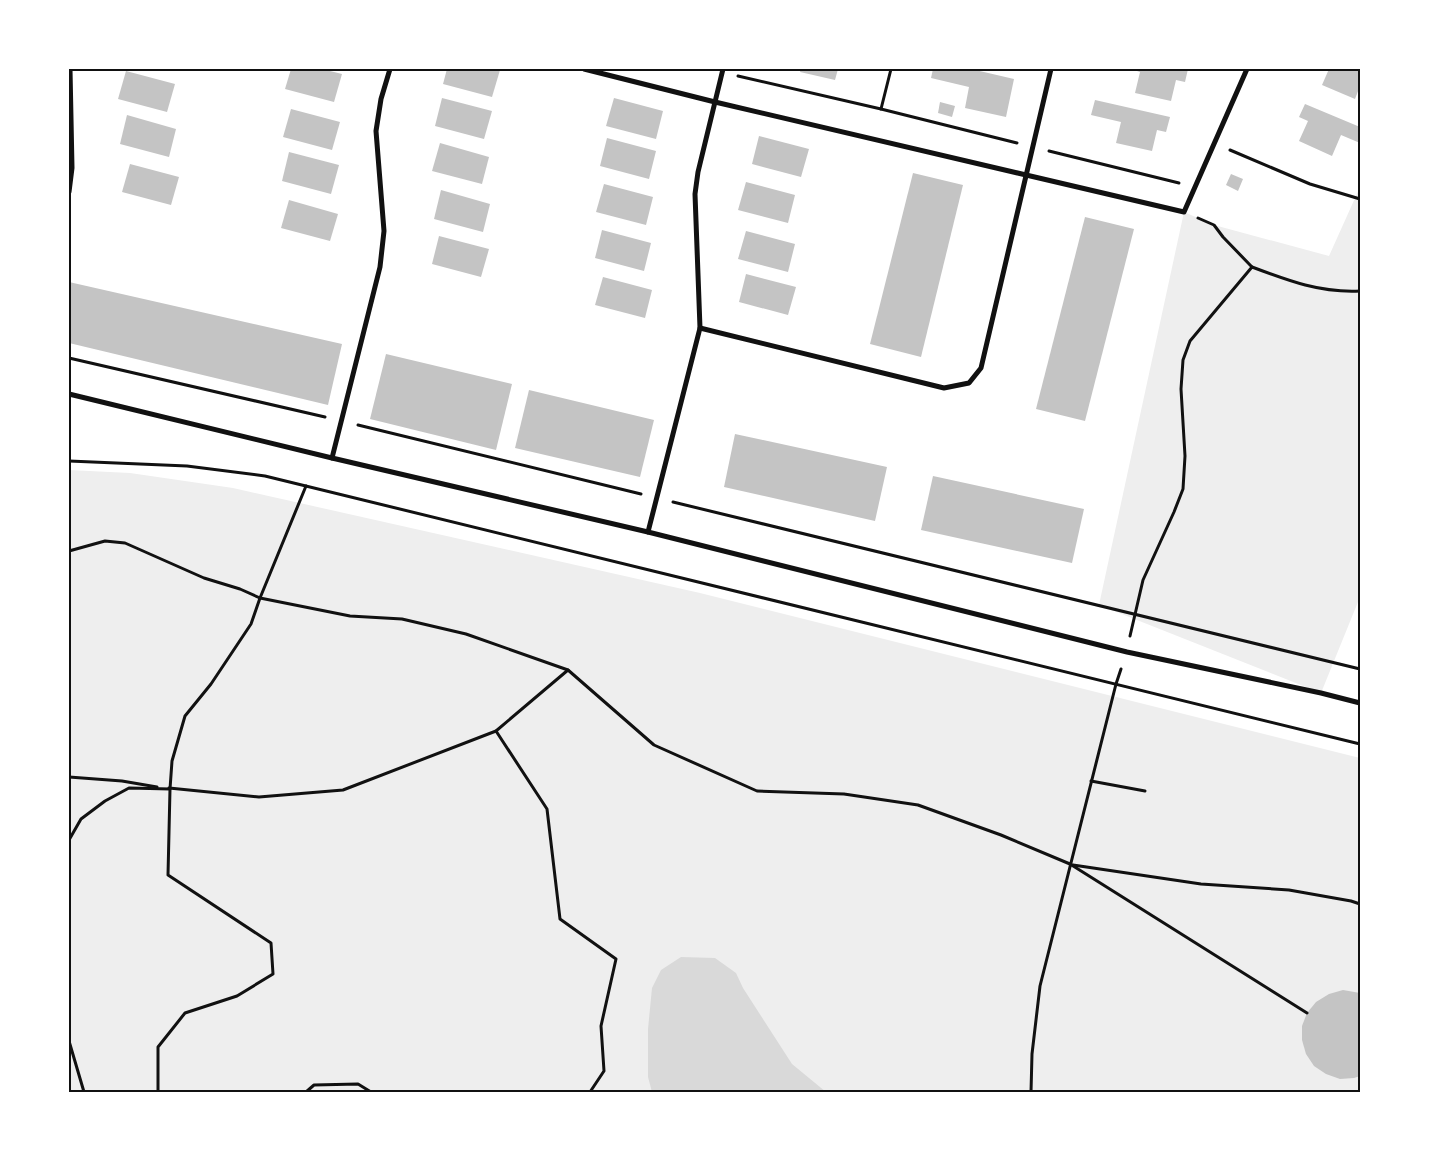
<svg xmlns="http://www.w3.org/2000/svg" width="1429" height="1161" viewBox="0 0 1429 1161" font-family="'Source Serif 4',serif">
<style>
.green{fill:#eee}
.water{fill:#d9d9d9}
.building{fill:#c4c4c4}
.lines{fill:none;stroke-linecap:round;stroke-linejoin:round}
.path{stroke:#111;stroke-width:3}
.minor{stroke:#111;stroke-width:5}
.neatline{fill:none;stroke:#111;stroke-width:2}
</style>
<rect width="100%" height="100%" fill="#fff"/>
<g class="green">
<polygon points="1360,187 1360,597 1321,693 1099,605 1184,212 1214,225 1329,256"/>
<polygon points="69,470 130,473 233,488 700,593 1360,758 1360,1092 69,1092"/>
</g>
<polygon class="water" points="681,957 715,958 736,973 743,988 792,1064 826,1092 652,1092 648,1077 648,1029 652,988 661,970"/>
<g class="building">
<polygon points="291,69 322,69 342,74 334,102 285,89"/>
<polygon points="447,69 500,70 492,97 443,84"/>
<polygon points="801,69 838,69 835,80 800,72"/>
<polygon points="933,69 971,69 1014,79 1006,117 965,108 969,87 931,78"/>
<polygon points="1131,69 1188,69 1185,82 1176,80 1171,101 1135,93 1140,72"/>
<polygon points="1329,69 1360,69 1360,86 1355,99 1322,85"/>
<polygon points="126,71 175,84 167,112 118,99"/>
<polygon points="442,98 492,111 484,139 435,126"/>
<polygon points="614,98 663,111 656,139 606,126"/>
<polygon points="1095,100 1170,117 1166,132 1157,130 1152,151 1116,143 1121,122 1091,115"/>
<polygon points="940,102 955,106 952,117 938,113"/>
<polygon points="1305,104 1360,127 1360,143 1341,135 1332,156 1299,141 1308,121 1299,117"/>
<polygon points="291,109 340,122 332,150 283,137"/>
<polygon points="127,115 176,129 169,157 120,144"/>
<polygon points="759,136 809,149 801,177 752,164"/>
<polygon points="607,138 656,151 649,179 600,166"/>
<polygon points="440,143 489,157 482,184 432,171"/>
<polygon points="289,152 339,165 331,194 282,181"/>
<polygon points="130,164 179,177 171,205 122,192"/>
<polygon points="913,173 963,185 921,357 870,344"/>
<polygon points="1231,174 1243,179 1238,191 1226,185"/>
<polygon points="746,182 795,195 788,223 738,210"/>
<polygon points="604,184 653,197 646,225 596,212"/>
<polygon points="441,190 490,204 483,232 434,219"/>
<polygon points="289,200 338,214 330,241 281,228"/>
<polygon points="1085,217 1134,229 1085,421 1036,409"/>
<polygon points="602,230 651,243 644,271 595,258"/>
<polygon points="746,231 795,244 788,272 738,259"/>
<polygon points="439,236 489,249 481,277 432,264"/>
<polygon points="746,274 796,287 788,315 739,302"/>
<polygon points="603,277 652,290 645,318 595,305"/>
<polygon points="69,282 342,344 328,405 69,343"/>
<polygon points="386,354 512,384 496,450 370,419"/>
<polygon points="529,390 654,420 640,477 515,448"/>
<polygon points="735,434 887,467 875,521 724,487"/>
<polygon points="933,476 1084,509 1072,563 921,530"/>
<polygon points="1343,990 1360,993 1360,1076 1354,1078 1340,1079 1326,1074 1314,1066 1306,1054 1302,1040 1302,1026 1307,1013 1316,1002 1329,994"/>
</g>
<g class="lines">
<g class="path">
<polyline points="738,76 881,109 1017,143"/>
<polyline points="881,109 891,69"/>
<polyline points="1230,150 1310,184 1360,199"/>
<polyline points="1049,151 1179,183"/>
<polyline points="1198,218 1214,225 1223,237 1252,267"/>
<polyline points="69,358 325,417"/>
<polyline points="358,425 641,494"/>
<polyline points="69,461 187,466 265,476 1360,744"/>
<polyline points="306,486 260,598 350,616 402,619 466,634 568,670 654,745 757,791 844,794 918,805 1001,835 1070,864 1307,1013"/>
<polyline points="673,502 1360,669"/>
<polyline points="69,551 105,541 125,543 204,578 240,589 260,598 251,624 211,684 185,716 172,761 170,789 129,788 105,801 81,819 69,840"/>
<path d="M1130 636 1143 580 1174 512 1183 489 1185 456 1181 389 1183 360 1190 341 1252 267C1289 281 1321 293 1360 291"/>
<polyline points="496,731 547,809 560,919 616,959 601,1026 604,1071 590,1092"/>
<polyline points="69,777 122,781 157,787"/>
<polyline points="1091,781 1145,791"/>
<polyline points="169,788 259,797 343,790 496,731 568,670"/>
<polyline points="1073,865 1201,884 1289,890 1351,901 1360,904"/>
<polyline points="69,1041 84,1092"/>
<polyline points="158,1092 158,1047 185,1013 237,996 273,974 271,943 168,875 170,789"/>
<polyline points="306,1092 314,1085 358,1084 371,1092"/>
<polyline points="1031,1092 1032,1054 1040,986 1116,684 1121,669"/>
</g>
<g class="minor">
<polyline points="584,69 715,102 1184,212 1247,69"/>
<polyline points="69,192 72,168 70,69"/>
<polyline points="700,328 944,388 969,383 981,368 1051,69"/>
<polyline points="69,394 332,458 648,532 1127,652 1321,693 1360,703"/>
<polyline points="332,458 380,267 384,231 376,131 381,99 390,69"/>
<polyline points="648,532 700,328 695,194 698,172 723,69"/>
</g>
</g>
<rect width="1429" height="1161" fill="none" stroke="#ffffff" stroke-width="140"/>
<rect x="70" y="70" width="1289" height="1021" class="neatline"/>
</svg>
